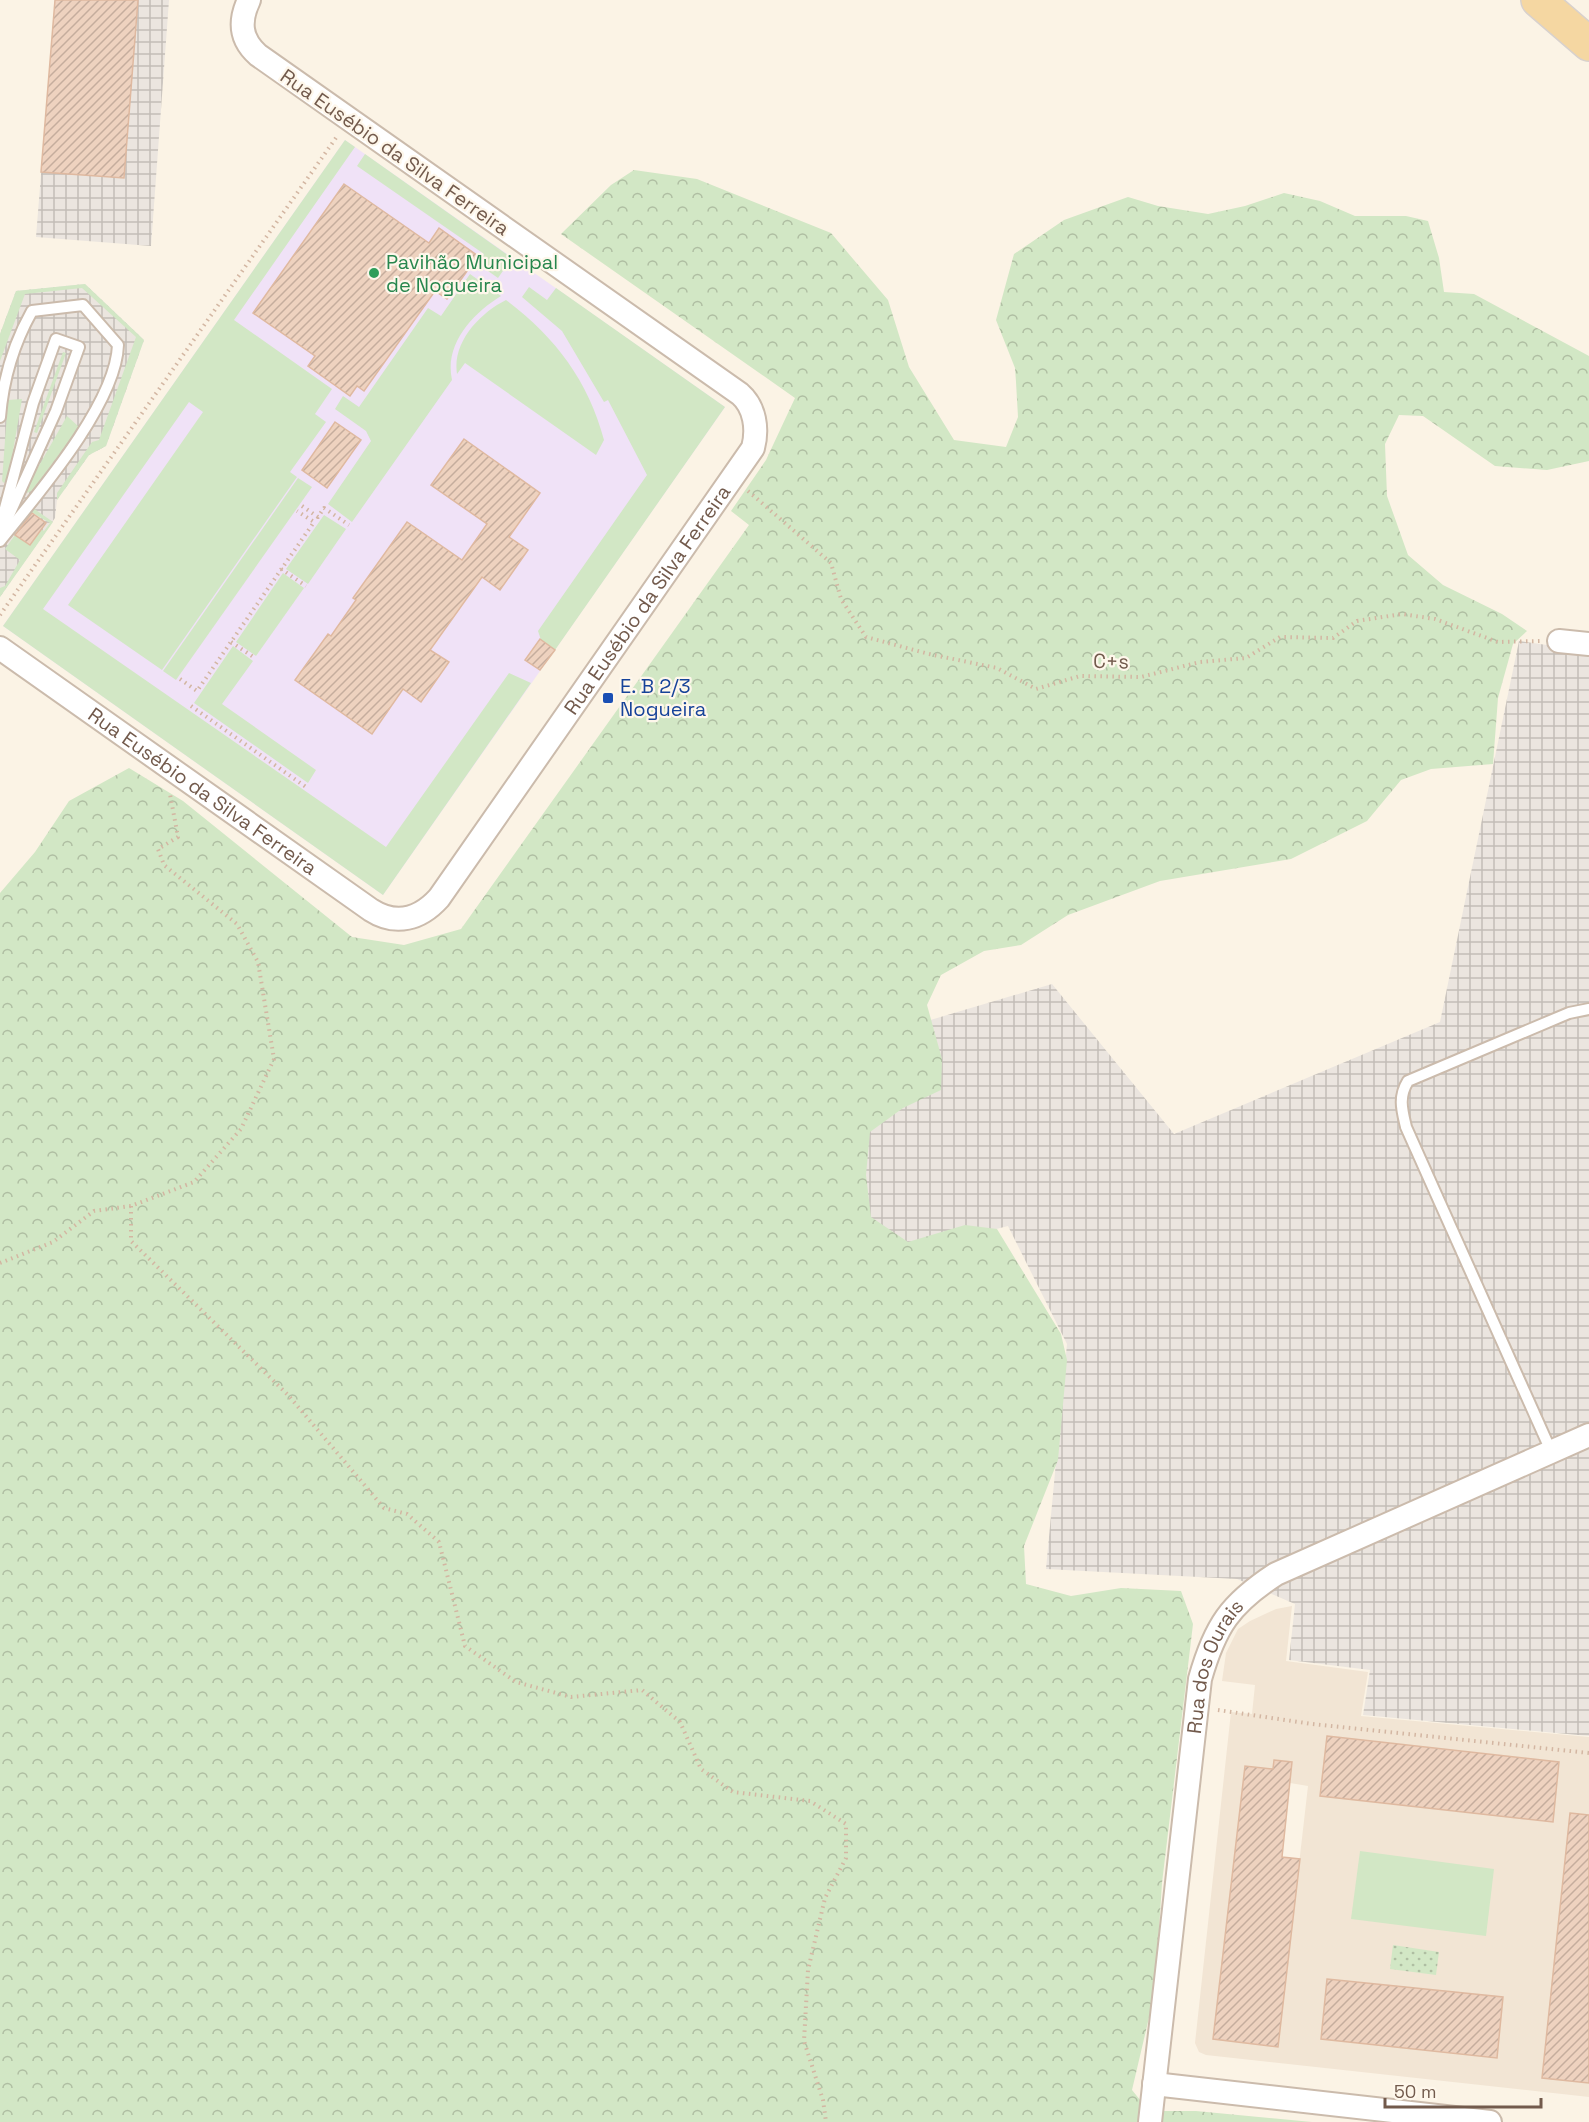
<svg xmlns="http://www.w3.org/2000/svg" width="1589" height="2122" viewBox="0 0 1589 2122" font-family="'Space Grotesk',sans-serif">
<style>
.residential{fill:#f2e5d4;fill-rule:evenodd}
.industrial{fill:url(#industrial-grid)}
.education{fill:#f0e2f7}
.green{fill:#d2e7c5}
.forest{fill:url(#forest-crowns)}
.park{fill:url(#park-dots)}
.building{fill:url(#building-hatch);stroke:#dfb9a0;stroke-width:1.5}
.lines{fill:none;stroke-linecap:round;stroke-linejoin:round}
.service-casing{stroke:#cbbbac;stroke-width:14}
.minor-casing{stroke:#cbbbac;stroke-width:26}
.primary-casing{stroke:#d8d1cd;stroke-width:36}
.path{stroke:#d3b6a2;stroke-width:4;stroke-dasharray:1.5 4.5;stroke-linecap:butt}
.service{stroke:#fff;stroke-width:10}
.minor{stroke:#fff;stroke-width:22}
.primary{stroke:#f5d7a2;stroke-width:33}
.leisure-dot{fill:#2e9e5b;stroke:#fef7eb;stroke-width:2}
.transit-dot{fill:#1a4fb4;stroke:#fef7eb;stroke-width:2}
.labels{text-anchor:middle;stroke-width:4.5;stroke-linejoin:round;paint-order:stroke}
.street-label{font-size:20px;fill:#725a4c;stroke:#fef7eb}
.leisure-label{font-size:20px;fill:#27864d;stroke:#fef7eb;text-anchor:start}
.transit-label{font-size:20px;fill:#164399;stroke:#fef7eb;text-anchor:start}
</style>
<defs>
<pattern id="industrial-grid" width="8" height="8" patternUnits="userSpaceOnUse" patternTransform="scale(1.5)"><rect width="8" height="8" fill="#ebe5df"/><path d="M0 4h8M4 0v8" fill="none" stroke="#c3bdb7"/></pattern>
<pattern id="forest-crowns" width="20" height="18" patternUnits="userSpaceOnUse" patternTransform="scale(1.5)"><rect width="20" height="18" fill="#d2e7c5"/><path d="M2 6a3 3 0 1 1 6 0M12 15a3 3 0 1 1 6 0" fill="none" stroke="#afbea2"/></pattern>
<pattern id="park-dots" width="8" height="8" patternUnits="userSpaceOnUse" patternTransform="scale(1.5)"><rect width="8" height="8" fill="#d2e7c5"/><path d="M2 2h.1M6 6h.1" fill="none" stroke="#afbea2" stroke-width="1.8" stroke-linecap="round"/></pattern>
<pattern id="building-hatch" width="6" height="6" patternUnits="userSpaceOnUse" patternTransform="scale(1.5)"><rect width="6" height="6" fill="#eed2bf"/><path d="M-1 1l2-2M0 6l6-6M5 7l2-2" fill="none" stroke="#c5ad9d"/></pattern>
</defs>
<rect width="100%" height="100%" fill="#fbf3e5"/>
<path class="residential" d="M1292 1606 1286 1661 1368 1672 1361 1716 1589 1737V1815L1570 1814 1542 2078 1589 2083V2097L1206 2055 1199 2052 1195 2043 1231 1712 1252 1714 1255 1685 1222 1681 1226 1653 1238 1629 1250 1621 1276 1609ZM1327 1736 1559 1762 1553 1821 1320 1796ZM1274 1760 1292 1762 1290 1783 1308 1786 1278 2047 1213 2039 1245 1767 1273 1769ZM1327 1979 1503 1997 1497 2057 1321 2039Z"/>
<g class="industrial">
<polygon points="55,0 169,0 151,246 36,237"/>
<polygon points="85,284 144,340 106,446 89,455 57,500 55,518 0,597 0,334 16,291"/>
<polygon points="1519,641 1589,651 1589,1736 1363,1715 1370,1670 1289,1660 1295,1604 1237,1579 1046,1569 1067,1344 1008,1226 863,1263 802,1058 1052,984 1174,1134 1440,1022"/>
</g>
<polygon class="education" points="345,140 725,407 383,895 3,626"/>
<g class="green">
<polygon points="345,140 355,147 234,320 332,389 315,414 326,422 290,472 297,477 162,670 68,605 203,412 189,402 43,609 386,847 509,673 531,683 383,895 3,626"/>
<polygon points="365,154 512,258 498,278 478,264 484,254 357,166"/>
<path d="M470 274 501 296C473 313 444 344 452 380L352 522 328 504 371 441 366 431 335 409 343 396 359 407 428 308 441 316Z"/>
<polygon points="85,284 144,340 106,446 89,455 57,500 57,493 92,442 99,440 136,337 82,288 25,294 0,361 0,334 16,291"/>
<polygon points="529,287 547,300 556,288 725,407 555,650 541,640 538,631 647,475 608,400 604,402 562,331 522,297"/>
<path d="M506 300C555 337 588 380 604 440L596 455 465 363 457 374C452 342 480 313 506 300Z"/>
<polygon points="63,352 66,353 37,433 34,432"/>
<polygon points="22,399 8,480 4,483 2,481 8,400"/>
<polygon points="67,416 79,427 33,490 27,493 27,487"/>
<polygon points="298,478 312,487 176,680 163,671"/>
<polygon points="33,508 53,522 0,597 0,588 5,586 20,560 5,549 15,535 30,545 41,529 44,531 50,523 31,512"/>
<polygon points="324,515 346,529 308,584 286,569"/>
<polygon points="283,573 304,588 256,656 236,642"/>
<polygon points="233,646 253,661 222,704 316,770 308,783 194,703"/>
<polygon points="1360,1851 1494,1869 1486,1936 1351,1919"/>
</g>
<polygon class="forest" points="634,170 697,179 831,233 888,300 909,367 954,440 1006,447 1018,417 1016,382 1015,368 996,320 1014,254 1064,220 1128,197 1158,206 1208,214 1245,206 1284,193 1320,201 1355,216 1406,216 1428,221 1439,258 1444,292 1474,294 1589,356 1589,461 1547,470 1495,466 1423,416 1399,415 1385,444 1387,496 1408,555 1443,585 1502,614 1527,631 1513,644 1498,698 1493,764 1431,769 1401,780 1367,821 1291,859 1160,881 1068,915 1021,945 984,951 941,975 927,1005 942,1059 941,1090 903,1108 870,1132 866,1175 871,1217 908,1242 965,1225 997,1229 1061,1334 1067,1360 1058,1460 1024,1546 1026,1584 1071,1596 1121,1588 1181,1591 1193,1624 1162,1883 1155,1992 1132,2090 1149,2111 1196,2111 1312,2122 0,2122 0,893 35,852 69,801 129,768 183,801 352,937 404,945 461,929 749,525 731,511 766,460 795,398 561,234 611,185"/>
<polygon class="park" points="1393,1945 1439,1952 1436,1975 1390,1969"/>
<g class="building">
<polygon points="55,0 138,0 124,178 41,172"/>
<polygon points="344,184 429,243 439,228 478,256 447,299 435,291 364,391 357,386 350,396 308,366 315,356 253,313"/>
<polygon points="335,422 361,440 327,488 302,470"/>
<polygon points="464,439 540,493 509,537 528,550 500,590 482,577 430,650 449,662 421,702 403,689 372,734 295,680 328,634 331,636 356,600 353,598 407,522 462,560 487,524 431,485"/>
<polygon points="32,513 46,523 30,545 15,535"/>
<polygon points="540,639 555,650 540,670 525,660"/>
<polygon points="1327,1736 1559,1762 1553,1822 1320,1796"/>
<polygon points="1274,1760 1292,1762 1282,1857 1300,1859 1278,2047 1213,2039 1245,1766 1273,1769"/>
<polygon points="1570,1813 1589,1815 1589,2083 1542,2078"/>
<polygon points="1327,1979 1503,1997 1497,2058 1321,2039"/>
</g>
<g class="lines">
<g class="service-casing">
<g id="service">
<path d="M0 417C3 380 14 343 32 311L83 305 118 345C116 404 37 495 0 541"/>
<polyline points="0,527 33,403 56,339 79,347 56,411 0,535"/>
<path d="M1551 1451 1406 1127C1402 1110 1398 1097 1408 1081L1569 1013 1589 1009"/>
</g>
</g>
<g class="minor-casing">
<g id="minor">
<polyline points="1559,641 1589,644"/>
<path id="s1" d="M0 648 371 910C396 926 420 919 439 898L753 448C758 429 755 407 740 394L258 55C240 39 239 21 249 0"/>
<polyline points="1154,2084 1490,2122"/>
<path id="s2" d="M1150 2122 1200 1679C1215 1626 1230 1604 1276 1574L1589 1435"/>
</g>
</g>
<g class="primary-casing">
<polyline id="primary" points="1538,0 1589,44"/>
</g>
<g class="path">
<polyline points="748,491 831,563 841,599 866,637 929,654 997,668 1036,689 1080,676 1141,677 1200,662 1246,658 1280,637 1333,638 1357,621 1402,614 1435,619 1498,642 1540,641"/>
<polyline points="302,506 318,517 324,508 349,525"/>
<polyline points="281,569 306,586"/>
<polyline points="0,615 338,135"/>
<polyline points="231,642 255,658"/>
<polyline points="180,679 197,691 314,522 297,511"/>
<polyline points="191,706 306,787"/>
<polyline points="131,1206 131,1241 288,1395 384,1508 407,1514 439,1542 465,1646 516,1682 571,1697 642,1690 680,1722 701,1769 733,1792 810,1801 846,1824 846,1858 825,1898 808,1970 804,2041 823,2100 826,2122"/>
<polyline points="0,1263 53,1242 94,1211 131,1206 194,1182 241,1129 274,1059 258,962 237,924 164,865 158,849 178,837 170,794"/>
<polyline points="1218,1710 1312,1724 1589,1753"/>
</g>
<use href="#service" class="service"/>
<use href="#minor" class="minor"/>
<use href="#primary" class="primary"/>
</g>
<circle class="leisure-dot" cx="374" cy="273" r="6"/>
<rect class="transit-dot" x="602" y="692" width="12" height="12" rx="3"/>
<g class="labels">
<g class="street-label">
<text transform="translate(395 152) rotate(35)" y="7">Rua Eusébio da Silva Ferreira</text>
<text dy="7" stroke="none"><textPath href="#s1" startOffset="894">Rua Eusébio da Silva Ferreira</textPath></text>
<text transform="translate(1111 661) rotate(1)" y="7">C+s</text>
<text dy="7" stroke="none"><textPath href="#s1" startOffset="248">Rua Eusébio da Silva Ferreira</textPath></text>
<text dy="7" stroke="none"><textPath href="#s2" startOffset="462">Rua dos Ourais</textPath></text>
</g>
<g class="leisure-label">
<text x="386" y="269">Pavihão Municipal<tspan x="386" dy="23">de Nogueira</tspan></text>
</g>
<g class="transit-label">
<text x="620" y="693">E. B 2/3<tspan x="620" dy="23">Nogueira</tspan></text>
</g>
</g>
<path d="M1385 2098v9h156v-9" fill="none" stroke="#725a4c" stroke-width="3"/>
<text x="1394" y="2098" font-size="18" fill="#725a4c" stroke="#fef7eb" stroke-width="4.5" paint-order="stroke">50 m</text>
</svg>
